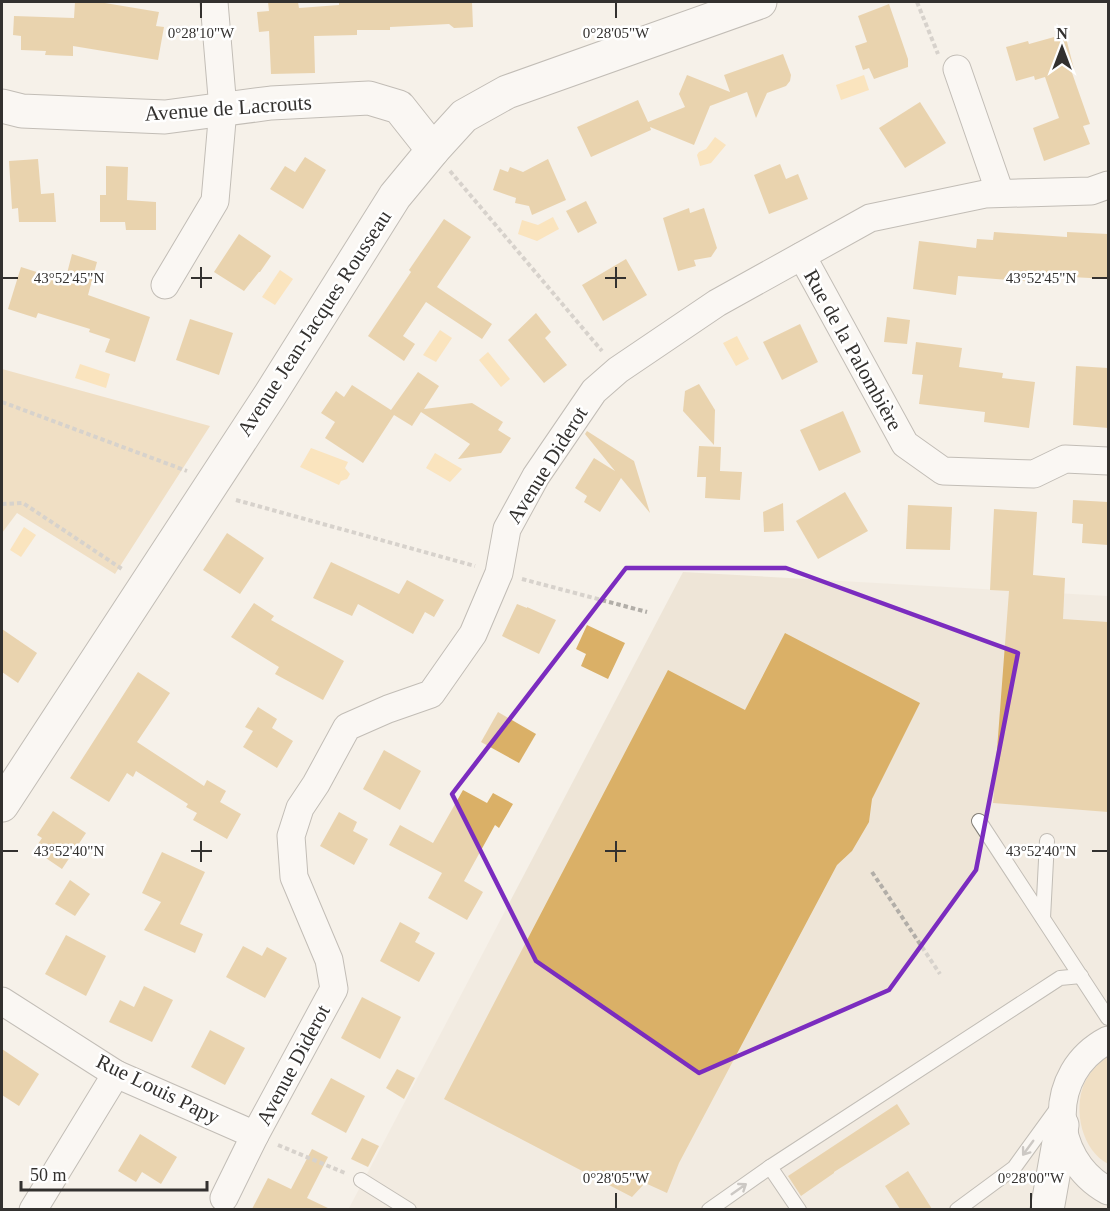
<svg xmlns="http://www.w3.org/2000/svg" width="1110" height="1211" viewBox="0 0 1110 1211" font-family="Georgia,serif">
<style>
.built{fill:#eee5d7}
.green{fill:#e9ca98}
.water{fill:#ffd48a}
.building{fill:#dab067}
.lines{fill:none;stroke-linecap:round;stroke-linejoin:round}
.lane-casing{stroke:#837f78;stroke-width:16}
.street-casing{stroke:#837f78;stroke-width:29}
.secondary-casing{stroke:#837f78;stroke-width:35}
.primary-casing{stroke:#837f78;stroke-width:35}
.path{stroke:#b2aea8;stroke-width:4;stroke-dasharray:4.5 3;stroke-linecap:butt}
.lane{stroke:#fff;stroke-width:14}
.street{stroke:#fff;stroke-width:27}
.secondary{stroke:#fff;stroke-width:33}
.primary{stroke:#fff;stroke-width:33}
.oneway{stroke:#999897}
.marked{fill:none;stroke:#7b2cbf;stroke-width:4.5;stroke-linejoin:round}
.ticks{fill:none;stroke:#33312f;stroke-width:2}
.labels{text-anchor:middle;stroke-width:5;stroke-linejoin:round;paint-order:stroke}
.street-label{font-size:21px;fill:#33312f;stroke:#fff}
.ticks-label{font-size:15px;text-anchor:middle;fill:#33312f;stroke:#fff;stroke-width:5;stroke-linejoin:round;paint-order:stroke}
</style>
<rect width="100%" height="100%" fill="#f6f1e9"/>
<polygon class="built" points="683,572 1108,596 1108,1209 348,1210"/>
<g class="green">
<polygon points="2,369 210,426 115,574 17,513 2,533"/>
<path d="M1108 1055V1164C1082 1150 1073 1111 1084 1084 1089 1072 1099 1063 1108 1055Z"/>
</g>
<g class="water">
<polygon points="864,75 869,90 841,100 836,85"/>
<polygon points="715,137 726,145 711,163 700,166 697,155 699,152 706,149"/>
<polygon points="553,217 559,229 537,241 518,234 522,220 538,225"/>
<polygon points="280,270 293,279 275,305 262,297"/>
<polygon points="440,330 452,338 436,362 423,355"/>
<polygon points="737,336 749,359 736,366 723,343"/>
<polygon points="488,352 510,379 501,387 479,360"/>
<polygon points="80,364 110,374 106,388 75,378"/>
<polygon points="311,448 348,462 345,468 350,474 347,479 341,481 339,485 300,467"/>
<polygon points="435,453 462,469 450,482 426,468"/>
<polygon points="24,527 36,535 21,557 10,550"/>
</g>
<g class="building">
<polygon points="75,2 105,2 105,3 159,12 156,26 164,27 158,60 73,46 73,56 45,55 46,51 21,50 21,36 13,35 14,16 74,18"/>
<polygon points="268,2 298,2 299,8 339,5 339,2 472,2 473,27 454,28 449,24 390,27 390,30 357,30 357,35 314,36 315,73 271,74 269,31 259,32 257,12 269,11"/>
<polygon points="889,4 908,59 908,67 874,79 869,68 863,70 855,46 867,42 858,16"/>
<polygon points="1065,34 1074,69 1071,70 1090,124 1083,126 1090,144 1044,161 1033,128 1059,118 1045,77 1035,80 1034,76 1016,81 1006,47 1028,41 1029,44"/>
<polygon points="783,54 791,75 790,81 786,86 767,93 756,118 747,92 710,106 694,145 650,127 651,130 591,157 577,127 638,100 648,122 685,107 679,94 687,75 730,92 724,75"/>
<polygon points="920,102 946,143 905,168 879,128"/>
<polygon points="305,157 326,170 303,209 270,189 285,166 295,172"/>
<polygon points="38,159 41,194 54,193 56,222 19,222 18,208 12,209 9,161"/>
<polygon points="548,159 566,200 532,215 529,206 515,203 516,198 493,190 500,169 508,172 510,167 523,172"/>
<polygon points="780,164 786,179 798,174 808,199 769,214 754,175"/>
<polygon points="106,166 128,167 127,200 156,202 156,230 126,230 125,222 100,222 100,195 106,195"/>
<polygon points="586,201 597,223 578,233 566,211"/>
<polygon points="689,208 690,213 704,208 717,248 711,257 694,260 696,266 678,271 663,218"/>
<polygon points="444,219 471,237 437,287 492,324 482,339 426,302 403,336 415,344 404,361 368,336 411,272 409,270"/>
<polygon points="994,232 1067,237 1067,232 1108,234 1108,279 1035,275 1035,282 958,276 956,295 913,289 919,241 976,248 977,239 993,240"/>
<polygon points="239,234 271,256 260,272 259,272 244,291 214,272"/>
<polygon points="72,254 97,262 88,295 150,317 135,362 105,352 110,339 89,332 90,329 38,313 36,318 8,309 21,267 65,281"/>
<polygon points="626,259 647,295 603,321 582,285"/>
<polygon points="536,313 551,332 545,338 567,365 544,383 508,340"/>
<polygon points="887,317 910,320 907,344 884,342"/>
<polygon points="190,319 233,333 219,375 176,360"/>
<polygon points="800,324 818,362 782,380 763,342"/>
<polygon points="916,342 962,348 959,367 1003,373 1002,378 1035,382 1029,428 984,422 985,412 919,404 923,375 912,374"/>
<polygon points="1076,366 1108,368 1108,428 1073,425"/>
<polygon points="418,372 439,386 424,409 472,403 503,422 498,430 511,438 501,453 458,459 470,444 421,412 412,426 394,415 363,463 325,438 335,422 321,413 336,391 344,397 352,385 391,410"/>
<polygon points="699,384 715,410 714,445 683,411 685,391"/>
<polygon points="843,411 861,452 819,471 800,430"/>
<polygon points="587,431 634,461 650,513 621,478 600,512 584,502 587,496 575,488 594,458 615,471 585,434"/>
<polygon points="699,446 721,447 720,471 742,472 740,500 705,498 706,477 697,477"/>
<polygon points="845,492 868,531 818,559 796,521"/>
<polygon points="1073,500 1108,502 1108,545 1082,543 1083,524 1072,523"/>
<polygon points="783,503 784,531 764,532 763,512"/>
<polygon points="908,505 952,507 950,550 906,549"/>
<polygon points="994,509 1037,512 1033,575 1065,578 1063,619 1108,622 1108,812 993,803 1009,591 990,590"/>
<polygon points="227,533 264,558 240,594 203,570"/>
<polygon points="331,562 399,594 407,580 444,600 434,617 425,612 413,634 358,604 352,616 313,598"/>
<polygon points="254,603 274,616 271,620 344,661 323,700 275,674 279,667 231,637"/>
<polygon points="517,604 527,608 527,607 556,620 539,654 502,636"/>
<polygon points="587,625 625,643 608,679 581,666 586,654 576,649"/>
<polygon points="2,629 37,653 18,683 2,672"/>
<polygon points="785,633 920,703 872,799 869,822 852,851 837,865 679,1163 667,1193 645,1183 632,1197 444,1099 668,670 745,710"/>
<polygon points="138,672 170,693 137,742 204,786 207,780 226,791 220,802 241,814 227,839 193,820 197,813 186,807 188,804 136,771 133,777 127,773 109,802 70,778"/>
<polygon points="258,707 277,719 272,728 293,741 277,768 243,747 253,731 245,727"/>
<polygon points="498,712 536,734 519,763 481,742"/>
<polygon points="384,750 421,771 400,810 363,789"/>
<polygon points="463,790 487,803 493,793 513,804 499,828 495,825 464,881 483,892 467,920 428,898 442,873 389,845 400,825 433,843"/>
<polygon points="53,811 86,833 62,869 34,850 42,838 37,835"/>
<polygon points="339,812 357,822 353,831 368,839 354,865 320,846"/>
<polygon points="162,852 205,872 180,924 203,934 195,953 144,930 161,902 142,893"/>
<polygon points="70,880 90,894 75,916 55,904"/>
<polygon points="400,922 420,933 415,942 435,953 419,982 380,961"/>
<polygon points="66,935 106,956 86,996 45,974"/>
<polygon points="243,946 262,956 267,947 287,958 265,998 226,977"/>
<polygon points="144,986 173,1000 152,1042 109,1022 120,1000 134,1007"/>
<polygon points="362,997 401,1017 380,1059 341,1038"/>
<polygon points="210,1030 245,1048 225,1085 191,1067"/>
<polygon points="2,1049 39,1074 19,1106 2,1095"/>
<polygon points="397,1069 415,1078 404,1099 386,1088"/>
<polygon points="331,1078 365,1096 346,1133 311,1114"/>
<polygon points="897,1104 910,1124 834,1172 834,1173 801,1196 788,1176"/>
<polygon points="140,1134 177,1157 161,1184 142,1172 136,1182 118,1171"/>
<polygon points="362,1138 379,1146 368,1167 351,1159"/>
<polygon points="312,1149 328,1157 307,1198 330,1209 252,1209 268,1178 291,1189"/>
<polygon points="908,1171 932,1209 900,1209 885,1186"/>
</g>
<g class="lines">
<g class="lane-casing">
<g id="lane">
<polyline points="979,821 1108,1018"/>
<polyline points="1043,918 1047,841"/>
<polyline points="361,1180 409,1210"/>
<polyline points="709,1210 770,1167"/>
<polyline points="799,1210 770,1167 1060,978 1081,976"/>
<polyline points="957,1210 1014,1168 1056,1110"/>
</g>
</g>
<g class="street-casing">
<g id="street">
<polyline points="957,69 1000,193"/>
<polyline points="802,256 905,444 943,471 1034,474 1065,459 1108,461"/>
<polyline points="165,285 215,201 223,109 214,2"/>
<polyline points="2,1001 116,1074 255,1135"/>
<path d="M1108 1040C1046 1072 1048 1158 1108 1191"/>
<polyline points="224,1198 255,1135 334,989 329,960 294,877 291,836 300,808 316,784 347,727 388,709 431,694 473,634 499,573 507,529 536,476 594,391 618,370 717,303 870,218 985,194 1091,191 1108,185"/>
<polyline points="33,1210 116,1074"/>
</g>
</g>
<g class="secondary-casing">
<g id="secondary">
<polyline points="2,106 22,111 165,117 271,103 369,98 399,107 433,150"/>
<polyline points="2,805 270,395 395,196 433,150 464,116 507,92 760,2"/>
</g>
</g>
<g class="primary-casing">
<polyline id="primary" points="1047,1210 1062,1125"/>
</g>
<g class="path">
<polyline points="917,2 938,54"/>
<polyline points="450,171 602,351"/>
<polyline points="2,402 187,471"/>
<polyline points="236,500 475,566"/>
<polyline points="2,504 23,503 122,569"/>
<polyline points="522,579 647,612"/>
<polyline points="872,872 940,974"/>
<polyline points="278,1145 345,1173"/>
</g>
<use href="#lane" class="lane"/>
<use href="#street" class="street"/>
<use href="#secondary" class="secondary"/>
<use href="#primary" class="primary"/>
</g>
<defs><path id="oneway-shaft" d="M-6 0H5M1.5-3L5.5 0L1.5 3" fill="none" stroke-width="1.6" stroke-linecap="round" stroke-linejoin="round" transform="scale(1.5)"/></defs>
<g class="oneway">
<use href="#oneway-shaft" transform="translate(1028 1148) rotate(126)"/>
<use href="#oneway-shaft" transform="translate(739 1189) rotate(-35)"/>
</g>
<path d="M0 0H1110V1211H0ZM626 568H786L1018 653 976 870 889 990 699 1073 536 961 452 794Z" fill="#f6f1e9" fill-opacity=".55" fill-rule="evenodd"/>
<path class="marked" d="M626 568H786L1018 653 976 870 889 990 699 1073 536 961 452 794Z"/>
<path class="ticks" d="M201 3V18M616 3V18M201 267V288M616 267V288M3 278H18M191 278H212M605 278H626M1092 278H1107M201 841V862M616 841V862M3 851H18M191 851H212M605 851H626M1092 851H1107M616 1193V1208M1031 1193V1208"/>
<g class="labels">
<g class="street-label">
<text transform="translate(228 108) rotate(-4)" y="7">Avenue de Lacrouts</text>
<text transform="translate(314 323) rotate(-57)" y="7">Avenue Jean-Jacques Rousseau</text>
<text transform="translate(853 350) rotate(61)" y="7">Rue de la Palombière</text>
<text transform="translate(547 465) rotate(-58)" y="7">Avenue Diderot</text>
<text transform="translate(293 1065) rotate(-62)" y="7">Avenue Diderot</text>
<text transform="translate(158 1089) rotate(26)" y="7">Rue Louis Papy</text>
</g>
</g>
<g class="ticks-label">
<text x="201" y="38">0°28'10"W</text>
<text x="616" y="38">0°28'05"W</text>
<text x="69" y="283">43°52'45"N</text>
<text x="1041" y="283">43°52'45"N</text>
<text x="69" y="856">43°52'40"N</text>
<text x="1041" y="856">43°52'40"N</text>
<text x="616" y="1183">0°28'05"W</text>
<text x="1031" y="1183">0°28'00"W</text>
</g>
<rect width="1110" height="1211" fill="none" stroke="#33312f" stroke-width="6"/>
<g transform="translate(1062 48)" stroke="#ffffff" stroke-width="4.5" paint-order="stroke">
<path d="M0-4.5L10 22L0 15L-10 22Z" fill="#33312f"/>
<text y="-9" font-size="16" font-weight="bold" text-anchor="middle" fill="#33312f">N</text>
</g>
<path d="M21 1181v9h186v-9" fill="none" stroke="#33312f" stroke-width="3"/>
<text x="30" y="1181" font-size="18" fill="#33312f" stroke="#ffffff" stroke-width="4.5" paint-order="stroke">50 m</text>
</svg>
